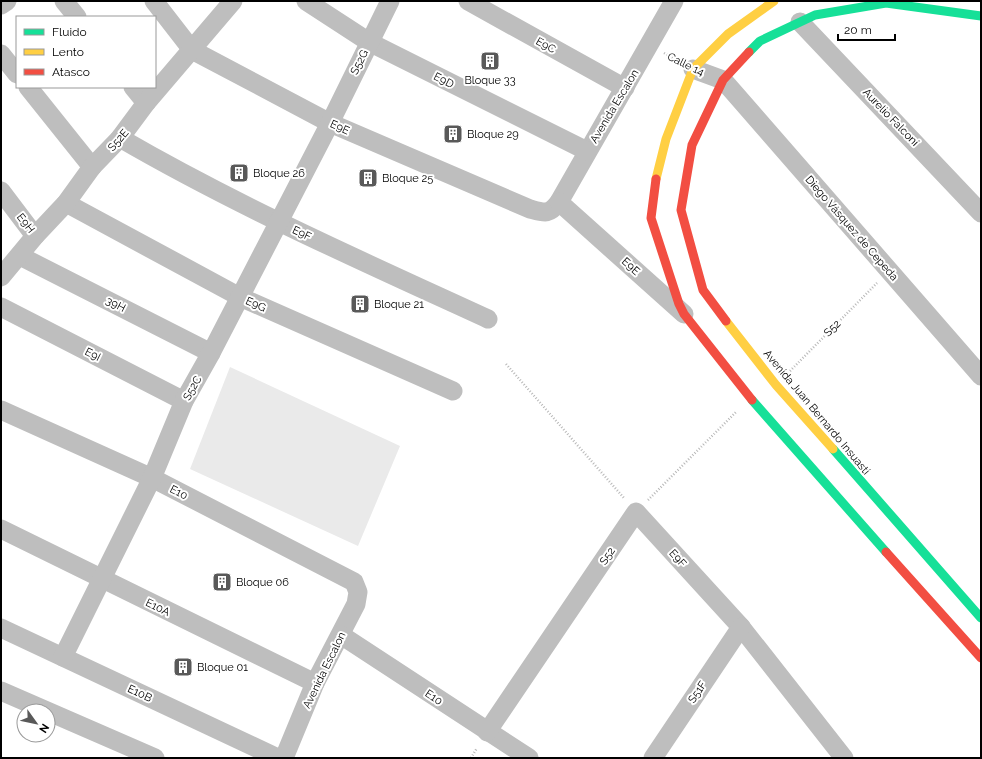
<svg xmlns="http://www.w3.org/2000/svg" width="982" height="759" viewBox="0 0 982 759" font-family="Raleway,sans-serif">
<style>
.park{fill:#eaeaea}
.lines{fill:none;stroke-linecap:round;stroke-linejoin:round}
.path{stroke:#b8b8b8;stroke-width:2.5;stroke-dasharray:1 2;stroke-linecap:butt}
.street{stroke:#bebebe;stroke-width:19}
.fast{stroke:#16e098;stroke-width:9}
.slow{stroke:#ffcf43;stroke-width:9}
.jam{stroke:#f24e42;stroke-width:9}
.labels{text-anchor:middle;stroke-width:4;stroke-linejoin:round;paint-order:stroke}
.street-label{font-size:11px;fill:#000;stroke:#fff}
.poi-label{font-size:11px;fill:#000;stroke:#fff;text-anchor:start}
</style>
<rect width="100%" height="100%" fill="#fff"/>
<polygon class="park" points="230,367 400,446 358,546 190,469"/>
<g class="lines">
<g class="path">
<polyline points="664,53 676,60"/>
<polyline points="506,364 624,498"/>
<polyline points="790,371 877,283"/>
<polyline points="648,500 737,411"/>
<polyline points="471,758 477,748"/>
</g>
<g class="street">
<polyline points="64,1 77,17"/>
<path d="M154 1 192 50 330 123 530 209C545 213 549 215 559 202L674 1"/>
<polyline points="306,1 369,42 587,151"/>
<polyline points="468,1 625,88"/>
<polyline points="1,5 7,1"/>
<polyline points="800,22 981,213"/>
<polyline points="1,54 17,74"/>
<polyline points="693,69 723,80 981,376"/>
<polyline points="28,87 92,167"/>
<polyline points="133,87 146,103"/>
<path d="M120 138C239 207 364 262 488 319"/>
<polyline points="1,191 35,236"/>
<polyline points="559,202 684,314"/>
<polyline points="66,203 240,297 453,391"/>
<polyline points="20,256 211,353"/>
<polyline points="1,277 35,236 66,203 92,167 120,138 146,103 233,1"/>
<polyline points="1,307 184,401"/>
<polyline points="1,410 152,478 354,582 358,592 356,604 315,683 284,758"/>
<polyline points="1,529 315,683"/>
<polyline points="1,628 278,758"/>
<polyline points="341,635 529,758"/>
<polyline points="63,657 152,478 184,401 211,353 330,123 390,1"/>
<polyline points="1,691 155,758"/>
<polyline points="487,732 636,512 741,627 844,758"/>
<polyline points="653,758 741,627"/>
</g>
<g class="fast">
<polyline points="749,52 760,41 815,15 886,3 981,16"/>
<polyline points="752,400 886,552"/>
<polyline points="833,449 981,618"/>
</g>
<g class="slow">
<polyline points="656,179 666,139 693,69 728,34 774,1"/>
<polyline points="726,321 776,385 833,449"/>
</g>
<g class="jam">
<polyline points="656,179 651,218 679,304 684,314 752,400"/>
<polyline points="726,321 703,290 681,210 692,145 723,80 749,52"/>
<polyline points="886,552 981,658"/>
</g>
</g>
<defs>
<g id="building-square" transform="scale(1)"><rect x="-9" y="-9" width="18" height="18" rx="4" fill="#595959" stroke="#fff"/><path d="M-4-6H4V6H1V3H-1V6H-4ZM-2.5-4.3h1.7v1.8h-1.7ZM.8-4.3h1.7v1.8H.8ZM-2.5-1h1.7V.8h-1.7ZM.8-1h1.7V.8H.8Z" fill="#fff"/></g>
</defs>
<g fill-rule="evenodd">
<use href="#building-square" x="490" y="61"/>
<use href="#building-square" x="453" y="134"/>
<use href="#building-square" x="239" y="173"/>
<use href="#building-square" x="368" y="178"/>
<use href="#building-square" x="360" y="304"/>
<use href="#building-square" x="222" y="582"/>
<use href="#building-square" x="183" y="667"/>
</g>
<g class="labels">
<g class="street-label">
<text transform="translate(546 45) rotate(29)" y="4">E9C</text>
<text transform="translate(359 62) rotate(-64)" y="4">S52G</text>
<text transform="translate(686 64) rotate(26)" y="4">Calle 14</text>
<text transform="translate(444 80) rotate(27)" y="4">E9D</text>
<text transform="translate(614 106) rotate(-59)" y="4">Avenida Escalon</text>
<text transform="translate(891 117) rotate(46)" y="4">Aurelio Falconí</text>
<text transform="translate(340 127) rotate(24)" y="4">E9E</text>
<text transform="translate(118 140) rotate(-49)" y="4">S52E</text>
<text transform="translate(26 223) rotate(52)" y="4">E9H</text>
<text transform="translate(852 228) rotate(49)" y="4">Diego Vásquez de Cepeda</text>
<text transform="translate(302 233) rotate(25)" y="4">E9F</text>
<text transform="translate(631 266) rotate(42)" y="4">E9E</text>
<text transform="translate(116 304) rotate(27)" y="4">39H</text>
<text transform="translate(256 304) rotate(24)" y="4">E9G</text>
<text transform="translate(832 328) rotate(-45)" y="4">S52</text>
<text transform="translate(93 354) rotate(27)" y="4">E9I</text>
<text transform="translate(192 388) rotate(-61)" y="4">S52C</text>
<text transform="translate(817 412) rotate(50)" y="4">Avenida Juan Bernardo Insuasti</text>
<text transform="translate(179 492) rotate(27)" y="4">E10</text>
<text transform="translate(607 556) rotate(-56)" y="4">S52</text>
<text transform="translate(678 558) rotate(48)" y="4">E9F</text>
<text transform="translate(158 607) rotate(26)" y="4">E10A</text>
<text transform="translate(324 670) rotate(-64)" y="4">Avenida Escalon</text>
<text transform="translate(697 692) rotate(-56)" y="4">S51F</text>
<text transform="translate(140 693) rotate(25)" y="4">E10B</text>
<text transform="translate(434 697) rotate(34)" y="4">E10</text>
</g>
<g class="poi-label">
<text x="490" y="84" text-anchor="middle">Bloque 33</text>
<text x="467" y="138">Bloque 29</text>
<text x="253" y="177">Bloque 26</text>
<text x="382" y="182">Bloque 25</text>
<text x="374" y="308">Bloque 21</text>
<text x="236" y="586">Bloque 06</text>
<text x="197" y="671">Bloque 01</text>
</g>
</g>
<rect width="982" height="759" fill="none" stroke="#000000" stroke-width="4"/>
<rect x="16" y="16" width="140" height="72" fill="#ffffff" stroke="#999999"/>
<rect x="24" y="29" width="20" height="6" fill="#16e098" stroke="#999999"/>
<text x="52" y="36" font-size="12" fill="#000000">Fluido</text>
<rect x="24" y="49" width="20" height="6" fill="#ffcf43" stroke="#999999"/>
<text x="52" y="56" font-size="12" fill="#000000">Lento</text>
<rect x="24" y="69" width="20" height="6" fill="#f24e42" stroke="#999999"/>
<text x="52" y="76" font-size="12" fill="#000000">Atasco</text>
<g transform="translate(36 723) rotate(123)"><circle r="19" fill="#ffffff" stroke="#999999"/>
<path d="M0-3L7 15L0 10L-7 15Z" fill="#595959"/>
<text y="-6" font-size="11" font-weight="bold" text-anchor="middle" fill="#000000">N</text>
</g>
<path d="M838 34v6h57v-6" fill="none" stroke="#000000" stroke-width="2"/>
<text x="844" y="34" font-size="12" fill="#000000" stroke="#ffffff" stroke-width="3" paint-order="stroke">20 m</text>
</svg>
